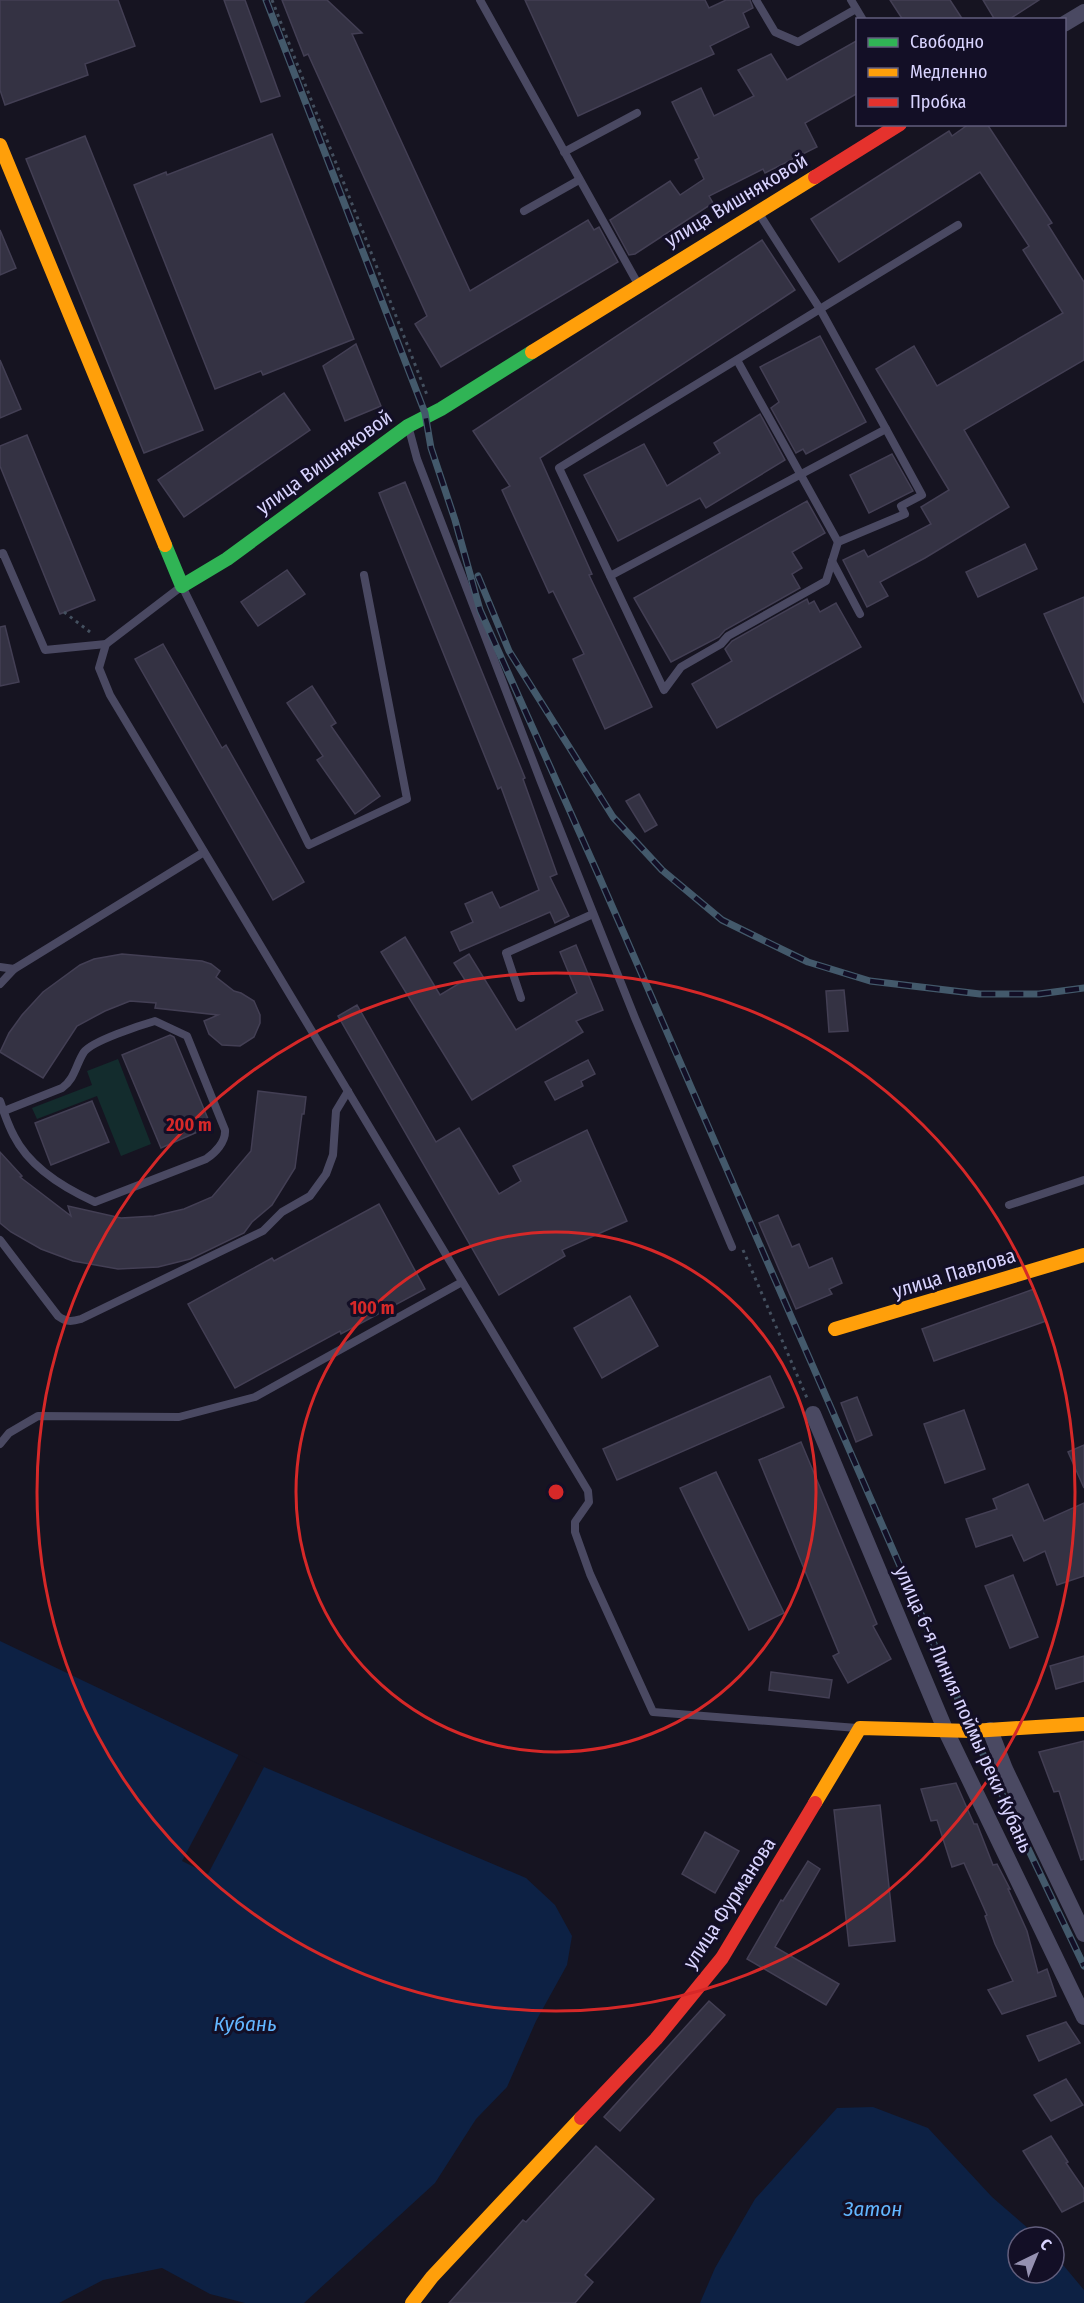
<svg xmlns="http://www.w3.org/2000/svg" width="1084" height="2303" viewBox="0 0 1084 2303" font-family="'Fira Sans Condensed',sans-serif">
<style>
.green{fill:#132c2d}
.water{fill:#0d2144}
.pier{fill:#161421}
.building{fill:#343243;stroke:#433f54;stroke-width:1.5}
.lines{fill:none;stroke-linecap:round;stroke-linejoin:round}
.path{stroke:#44505f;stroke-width:3;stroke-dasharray:3 4.5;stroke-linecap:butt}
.lane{stroke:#4a4962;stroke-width:8}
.street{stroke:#4a4962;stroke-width:16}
.fast{stroke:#30b455;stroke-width:14}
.slow{stroke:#ff9f0a;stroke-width:14}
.jam{stroke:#e5322d;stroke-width:14}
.rail-casing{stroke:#43596b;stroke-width:7}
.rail{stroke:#130f26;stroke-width:4.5;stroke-dasharray:14;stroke-linecap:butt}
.ring{fill:none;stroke:#d62828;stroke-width:3}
.labels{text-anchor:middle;stroke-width:6;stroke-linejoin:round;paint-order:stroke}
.street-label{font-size:20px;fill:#d9d4ff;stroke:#130f26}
.water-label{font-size:21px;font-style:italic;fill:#62b6ff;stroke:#130f26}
.centre{fill:#d62828;stroke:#130f26;stroke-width:3}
.ring-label{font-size:18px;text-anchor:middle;font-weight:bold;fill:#d62828;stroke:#130f26;stroke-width:6;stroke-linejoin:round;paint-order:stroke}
</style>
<rect width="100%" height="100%" fill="#161421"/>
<polygon class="green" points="118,1059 151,1144 121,1156 97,1096 37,1119 32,1108 92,1085 87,1071"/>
<g class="water">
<polygon points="0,1641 264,1767 526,1878 555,1905 572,1936 567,1965 536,2021 507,2087 476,2119 435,2183 304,2303 245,2303 210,2294 162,2268 103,2280 59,2303 0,2303"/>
<polygon points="873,2107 928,2128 992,2197 1038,2237 1018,2237 1018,2273 1054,2273 1054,2254 1084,2290 1084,2303 700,2303 715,2268 755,2199 837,2108"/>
</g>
<polygon class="pier" points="239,1754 264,1767 208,1874 182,1861"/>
<g class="building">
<polygon points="0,0 118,0 135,46 85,64 88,75 5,105 0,90"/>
<polygon points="224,0 245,0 280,96 261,102"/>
<polygon points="282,0 327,0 362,33 352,34 470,291 588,220 594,230 599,227 618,262 441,367 415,324 427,316 308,54 304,56"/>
<polygon points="525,0 705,0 709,8 726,0 750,0 753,8 743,13 749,27 710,46 714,54 578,116"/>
<polygon points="890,0 950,0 963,20 903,20"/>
<polygon points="983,0 1039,0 1008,20 995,20"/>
<polygon points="858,40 858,93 805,123 817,147 765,173 763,169 709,196 713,203 635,254 629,255 610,220 670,181 680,195 704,179 695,160 699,158 672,102 701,88 714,116 754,96 738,70 771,54 787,80"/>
<polygon points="969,124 987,124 1052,223 1048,225 1084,282 1084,360 964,430 1009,507 925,558 880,582 888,596 867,607 843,560 864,550 868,557 931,524 921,507 949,490 876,369 914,346 937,386 1063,313 1023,250 1029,246 980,172 839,262 811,219 949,131 952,136"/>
<polygon points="272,134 354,339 263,375 261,371 215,389 134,185 166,172 167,175"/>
<polygon points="85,136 203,430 144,453 26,159"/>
<polygon points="0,230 16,268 0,275"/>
<polygon points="762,240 795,290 540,458 592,574 589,575 652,707 605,729 573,659 584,654 553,591 549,593 502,490 510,486 473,431"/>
<polygon points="820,336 866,422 806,454 803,449 796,453 771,408 779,402 760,367"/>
<polygon points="356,344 381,406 345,421 323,366"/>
<polygon points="0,360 21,409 0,418"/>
<polygon points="284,393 310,430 184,517 158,480"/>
<polygon points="760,414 785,460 706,508 700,498 618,541 584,475 644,444 667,486 720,453 714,443"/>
<polygon points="27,435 95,600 60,614 0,466 0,446"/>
<polygon points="892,454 913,491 869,513 850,475"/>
<polygon points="405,482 525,778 523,779 557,874 550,877 569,916 555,923 550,912 460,951 451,932 473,922 465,904 492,892 500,908 539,890 501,787 498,789 379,493"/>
<polygon points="807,501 825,533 792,552 802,568 792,574 800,588 725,630 719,637 671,662 634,598"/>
<polygon points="1025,544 1037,569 978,597 966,572"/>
<polygon points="287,570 305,594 258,626 241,602"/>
<polygon points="1084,597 1084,703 1044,614"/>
<polygon points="807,599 809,604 814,601 820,612 836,603 861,647 717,728 692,684 732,661 725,649 732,641"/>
<polygon points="5,626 19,682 0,686 0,627"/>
<polygon points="163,644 222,748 226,745 304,882 273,900 135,659"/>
<polygon points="312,686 336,723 331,726 380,796 355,814 317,760 323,756 287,703"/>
<polygon points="639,794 657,825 645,832 626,801"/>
<polygon points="405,937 440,995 465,980 454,963 469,954 516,1030 577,993 560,952 576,945 603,1010 576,1021 583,1032 472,1100 381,952"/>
<polygon points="122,954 202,961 211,964 220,971 216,977 234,991 241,993 254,1001 260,1015 260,1023 254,1037 240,1046 222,1045 209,1034 204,1021 218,1015 155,1008 156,1003 130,1001 105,1011 77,1026 43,1078 0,1052 9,1033 22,1015 43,992 80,965 94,959"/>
<polygon points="844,990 848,1031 829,1032 826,991"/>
<polygon points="357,1005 436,1142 459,1128 499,1194 521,1181 513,1166 587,1130 627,1221 562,1250 565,1256 499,1295 338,1016"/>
<polygon points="170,1035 174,1037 211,1126 161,1148 122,1055"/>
<polygon points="588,1060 595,1074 581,1081 583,1086 555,1100 545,1082"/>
<polygon points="258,1091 306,1097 304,1114 302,1114 295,1168 272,1205 252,1222 244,1233 190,1259 158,1267 118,1269 73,1261 41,1249 11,1232 0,1223 0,1152 22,1176 20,1177 71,1216 68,1206 121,1218 154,1216 184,1209 212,1197 251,1151"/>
<polygon points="92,1101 109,1142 51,1165 35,1123"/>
<polygon points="379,1204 425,1289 341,1334 340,1331 235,1388 188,1304 272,1258 274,1261"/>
<polygon points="778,1215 792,1247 799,1244 809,1268 832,1258 842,1283 829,1289 832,1294 796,1309 759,1223"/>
<polygon points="1034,1289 1046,1321 934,1361 922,1329"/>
<polygon points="630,1296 658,1346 602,1378 574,1328"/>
<polygon points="770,1376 784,1407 617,1480 603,1449"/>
<polygon points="857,1397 872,1435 856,1442 841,1403"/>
<polygon points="964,1410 985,1469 945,1483 924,1424"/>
<polygon points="801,1442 877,1624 873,1626 891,1659 848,1683 833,1656 839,1653 759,1460"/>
<polygon points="1084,1445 1084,1488 1068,1452"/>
<polygon points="716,1472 784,1613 749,1630 680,1488"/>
<polygon points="1028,1484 1044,1521 1084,1503 1084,1576 1057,1585 1045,1551 1024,1561 1012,1535 976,1547 966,1519 997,1509 993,1499"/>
<polygon points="1013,1575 1038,1637 1010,1648 985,1586"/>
<polygon points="1084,1656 1084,1681 1056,1689 1050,1666"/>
<polygon points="771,1672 832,1680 829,1698 769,1690"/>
<polygon points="1084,1741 1084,1859 1081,1860 1059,1791 1054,1792 1039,1752"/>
<polygon points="956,1783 974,1824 977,1824 993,1865 997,1864 1010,1889 1008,1889 1027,1931 1038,1973 1047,1969 1056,1996 1002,2014 988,1990 1013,1981 995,1944 985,1916 987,1915 964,1863 952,1867 937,1820 931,1821 921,1789"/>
<polygon points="880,1805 895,1941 849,1946 834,1810"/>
<polygon points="705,1832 739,1851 715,1893 682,1874"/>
<polygon points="808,1861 820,1869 775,1947 839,1984 826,2005 747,1959 781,1900 783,1901"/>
<polygon points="709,2001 725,2015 620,2131 604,2117"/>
<polygon points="1066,2022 1080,2043 1039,2061 1027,2036"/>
<polygon points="1066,2079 1083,2105 1051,2121 1034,2095"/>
<polygon points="1051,2136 1068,2162 1066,2163 1084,2189 1084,2201 1062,2212 1023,2151"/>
<polygon points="596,2146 654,2199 585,2275 593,2282 575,2303 449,2303 523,2220 526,2222"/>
</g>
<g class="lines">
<g class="path">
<polyline points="272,0 427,395"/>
<polyline points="64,612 90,632"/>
<polyline points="743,1250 807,1398"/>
</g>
<g class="lane">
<polyline points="480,0 638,284"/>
<polyline points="756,0 775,32 798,42 856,9"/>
<polyline points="851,0 863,20"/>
<polyline points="564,152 637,113"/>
<polyline points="524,211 579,180"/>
<polyline points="758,212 820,309 958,225"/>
<polyline points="737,360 838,542 905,514 901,506 922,495 886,429"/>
<polyline points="409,429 417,459 541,782 635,1018 732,1247"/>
<polyline points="0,554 3,553 45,650 106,644"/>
<polyline points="832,561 860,614"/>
<polyline points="364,575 407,799 309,845 182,586 106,644 99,668 110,695 588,1491 589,1502 575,1522 575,1532 590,1574 653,1712 857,1728"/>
<polyline points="610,576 886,429 820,309 559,468 664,690 681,667 721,644 728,636 826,581 838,542"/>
<polyline points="0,967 14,969 204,852"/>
<polyline points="0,984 14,969"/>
<polyline points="521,998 506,953 593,914"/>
<path d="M0 1101C4 1113 8 1125 14 1136 30 1168 64 1188 95 1202L206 1159C215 1153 226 1142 225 1130L187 1036 155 1021C141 1025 92 1041 84 1052 76 1064 75 1079 62 1088L4 1111"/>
<polyline points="1009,1205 1084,1180"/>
<path d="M0 1240 58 1316C66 1322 71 1322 81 1319L263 1231 282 1212 310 1196 326 1174 333 1155 336 1111 348 1091"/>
<polyline points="0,1444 9,1433 38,1416 179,1417 255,1397 462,1282"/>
</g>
<g class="street">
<polyline points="1064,24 1084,12"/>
<polyline points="813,1414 945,1729 1084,2017"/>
<polyline points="990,1730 1005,1769 1084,1934"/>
</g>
<polyline class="fast" points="165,545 182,586 227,559 408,426 441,409 532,352"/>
<g class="slow">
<polyline points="0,145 165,545"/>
<polyline points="532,352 815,177"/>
<polyline points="835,1329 1084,1255"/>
<polyline points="815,1803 860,1728 972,1731 1084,1724"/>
<polyline points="412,2303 432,2277 581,2118"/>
</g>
<g class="jam">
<polyline points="815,177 900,124"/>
<polyline points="581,2118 656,2039 722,1958 815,1803"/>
</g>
<g class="rail-casing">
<g id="rail">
<polyline points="266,0 425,413 431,448 455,520 480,610 598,874 972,1731 1084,1966"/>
<polyline points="478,576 509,651 613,817 662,870 722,920 808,962 870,981 980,994 1039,994 1084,988"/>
</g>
</g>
<use href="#rail" class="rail"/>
</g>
<g class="ring">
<circle cx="556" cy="1492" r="260"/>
<circle cx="556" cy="1492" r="519"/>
</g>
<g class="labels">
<g class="street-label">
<text transform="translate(736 200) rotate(-31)" y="7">улица Вишняковой</text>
<text transform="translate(324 462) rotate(-36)" y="7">улица Вишняковой</text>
<text transform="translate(954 1273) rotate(-17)" y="7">улица Павлова</text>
<text transform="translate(964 1709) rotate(66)" y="7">улица 6-я Линия поймы реки Кубань</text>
<text transform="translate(729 1903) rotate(-57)" y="7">улица Фурманова</text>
</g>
<g class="water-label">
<text x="245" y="2031">Кубань</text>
<text x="873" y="2216">Затон</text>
</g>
</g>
<circle cx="556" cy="1492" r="9" class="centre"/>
<g class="ring-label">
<text x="189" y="1131">200 m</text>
<text x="372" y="1314">100 m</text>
</g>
<rect x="856" y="18" width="210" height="108" fill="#130f26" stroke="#625e7d" stroke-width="1.5"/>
<rect x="868" y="38" width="30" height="9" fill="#30b455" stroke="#625e7d" stroke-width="1.5"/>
<text x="910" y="48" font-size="18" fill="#d9d4ff">Свободно</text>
<rect x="868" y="68" width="30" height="9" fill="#ff9f0a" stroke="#625e7d" stroke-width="1.5"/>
<text x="910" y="78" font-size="18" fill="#d9d4ff">Медленно</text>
<rect x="868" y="98" width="30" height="9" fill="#e5322d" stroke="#625e7d" stroke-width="1.5"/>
<text x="910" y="108" font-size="18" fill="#d9d4ff">Пробка</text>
<g transform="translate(1036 2255) rotate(43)"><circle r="28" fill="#130f26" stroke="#625e7d" stroke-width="1.5"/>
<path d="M0-4.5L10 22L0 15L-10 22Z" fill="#9591b1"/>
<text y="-9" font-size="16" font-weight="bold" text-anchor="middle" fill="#d9d4ff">С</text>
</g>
</svg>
